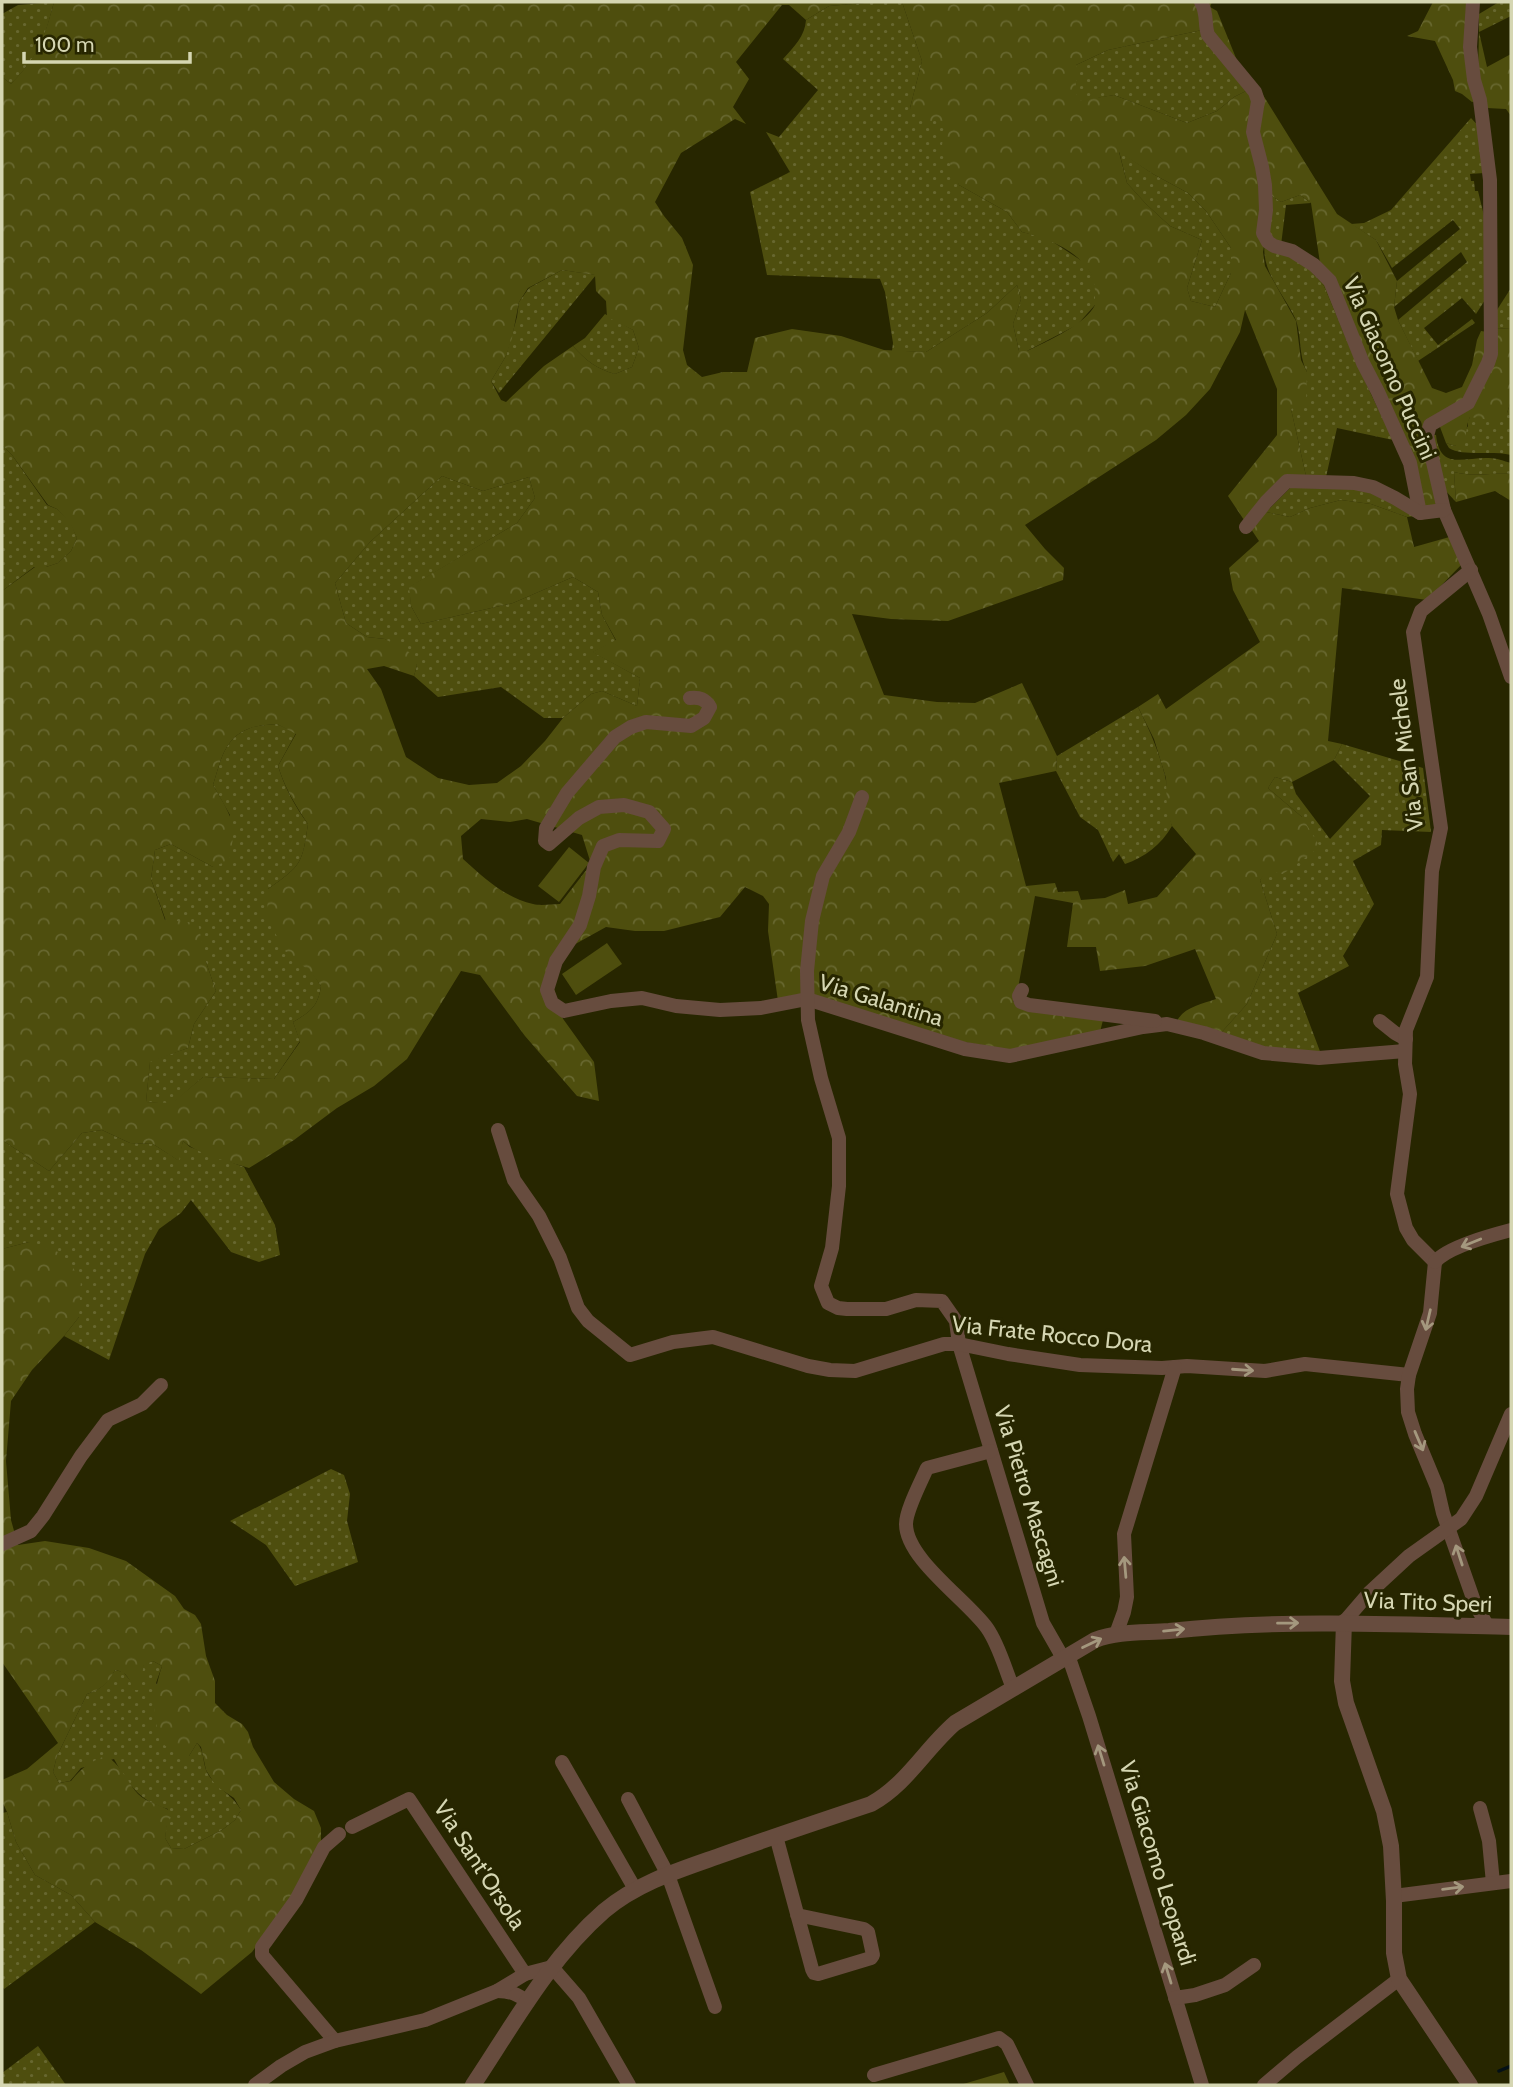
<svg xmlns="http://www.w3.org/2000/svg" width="1513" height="2087" viewBox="0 0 1513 2087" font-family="Cabin,sans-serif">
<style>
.grass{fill:url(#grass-dots)}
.forest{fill:url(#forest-crowns);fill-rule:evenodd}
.park{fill:url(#park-tufts)}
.pitch{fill:#4e4e0e}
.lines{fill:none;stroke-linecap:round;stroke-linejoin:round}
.stream{stroke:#041016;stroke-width:3.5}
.minor{stroke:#674c3e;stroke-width:14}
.tertiary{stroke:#674c3e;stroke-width:16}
.oneway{stroke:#a4987e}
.labels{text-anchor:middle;stroke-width:6;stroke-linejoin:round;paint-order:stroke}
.street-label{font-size:23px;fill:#d5d6b2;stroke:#272600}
</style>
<defs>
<pattern id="grass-dots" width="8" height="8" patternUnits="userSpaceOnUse" patternTransform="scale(1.75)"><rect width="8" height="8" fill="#4e4e0e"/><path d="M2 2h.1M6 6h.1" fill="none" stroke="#67672f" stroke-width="1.8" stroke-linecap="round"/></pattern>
<pattern id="forest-crowns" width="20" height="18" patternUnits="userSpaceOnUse" patternTransform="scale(1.75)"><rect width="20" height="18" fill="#4e4e0e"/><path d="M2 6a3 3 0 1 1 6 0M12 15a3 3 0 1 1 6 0" fill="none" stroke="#67672f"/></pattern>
<pattern id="park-tufts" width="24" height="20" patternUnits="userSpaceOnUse" patternTransform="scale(1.75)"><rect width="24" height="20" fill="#4e4e0e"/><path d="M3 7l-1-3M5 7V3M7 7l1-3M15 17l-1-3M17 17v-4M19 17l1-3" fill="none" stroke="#67672f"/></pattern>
</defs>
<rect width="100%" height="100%" fill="#272600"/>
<g class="grass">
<path d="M54 2C44 40 39 55 11 84L2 77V14L18 5Z"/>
<path d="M876 2H902L922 61 910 108 946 120 959 185 1007 212 1022 232 1047 238 1085 263 1096 282 1095 305 1077 325 1027 351H1019L1013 324 1021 299 1017 285 987 313 926 352 892 351 893 343 885 292 880 279 767 275 750 192 790 172 766 132 779 137 818 90 783 59C794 47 805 36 806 20L829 6Z"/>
<polygon points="1499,2 1511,2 1511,16 1479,32 1479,14"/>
<polygon points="1202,30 1248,90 1234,97 1217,111 1187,123 1114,95 1076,102 1076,65 1108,50"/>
<polygon points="1471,118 1482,130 1484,173 1470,174 1471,181 1474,181 1475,191 1478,191 1485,220 1485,300 1476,314 1462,298 1424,328 1438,345 1472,319 1475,323 1418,361 1398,320 1467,262 1461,252 1394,307 1397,281 1460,229 1453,220 1392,268 1376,240 1351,224 1364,223 1391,210"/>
<polygon points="1119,151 1153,174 1188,193 1206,211 1231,248 1231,273 1215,307 1191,301 1187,288 1202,240 1170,226 1146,204 1127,183"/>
<polygon points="1300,195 1311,203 1286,205 1281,245 1266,235 1272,196 1281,202"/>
<path d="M1265 241 1309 269 1324 286 1359 369 1393 440 1337 428 1326 477 1306 476 1291 409 1307 372C1298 354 1302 334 1295 318 1283 292 1260 271 1265 241Z"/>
<polygon points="562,270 596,275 499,393 491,381 506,356 517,317 519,302 529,288"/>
<polygon points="1511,288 1511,329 1495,328 1495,313"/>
<path d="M605 314 633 330 639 348 632 367 615 374C597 369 585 360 573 346L585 338Z"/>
<path d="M1511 401V455C1492 450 1463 457 1449 448L1446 443 1455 446 1468 426V421L1470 417 1507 413Z"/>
<path d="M1432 435H1436C1440 471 1464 457 1489 458 1496 458 1504 461 1511 463V474C1492 473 1472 477 1454 472L1456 502 1443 488Z"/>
<polygon points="2,445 12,455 47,505 57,509 70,521 77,538 71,551 58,563 46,567 34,567 2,591"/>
<polygon points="442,476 483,491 529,477 535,498 517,523 410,587 411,606 421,624 513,603 573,577 598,592 602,615 616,641 593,652 640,678 637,706 602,691 591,694 563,718 544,718 501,687 438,697 414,676 417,665 385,639 367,637 346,623 335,583 370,542"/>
<polygon points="1305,484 1370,491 1417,516 1407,517 1371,504 1341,500 1310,508 1290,517 1266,512 1290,488"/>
<path d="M1138 707C1149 729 1159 751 1165 776 1169 792 1167 809 1172 826 1161 845 1145 857 1125 864L1119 854 1113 862 1098 830 1080 817 1056 771 1057 756Z"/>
<path d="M277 724 296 733 278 766C285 788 294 805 308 824 302 864 302 865 268 889L282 943 287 953 311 971 321 986C318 1007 310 1012 293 1022L300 1041 274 1079 203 1077 172 1104 146 1102 150 1061 188 1048 194 1024 216 991 206 962 166 921 151 879 155 850 171 844 213 867 230 815 213 785C220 763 224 738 248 729 256 725 268 725 277 724Z"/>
<polygon points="1342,744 1423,768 1431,832 1382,830 1381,845 1353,861 1374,904 1343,956 1349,966 1298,993 1321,1054 1262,1048 1220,1034 1247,1004 1277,934 1260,880 1302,817 1268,788 1275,777 1292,782 1296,794 1330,839 1370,796 1334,760"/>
<polygon points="102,1130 130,1143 153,1144 178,1160 183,1141 190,1147 244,1167 275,1225 280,1255 259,1262 231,1252 191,1200 181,1213 159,1229 145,1254 109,1360 64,1336 79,1317 29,1242 2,1249 2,1140 49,1171 82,1133"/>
<polygon points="331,1469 344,1475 350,1494 347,1521 358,1562 295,1586 266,1545 230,1521"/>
<path d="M153 1661 162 1666 156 1683 189 1756 197 1743C205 1751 202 1764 208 1774 217 1789 232 1794 241 1810L235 1820 222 1830 184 1849 171 1848 165 1838 168 1809C140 1802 127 1783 114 1759L81 1768 70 1781 59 1783 53 1772 57 1756 87 1694C101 1690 107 1683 115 1670L123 1672 130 1680 140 1674 144 1664Z"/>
<polygon points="7,1812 16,1842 35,1875 71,1895 95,1922 4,1989 2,1986 2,1813"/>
<polygon points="38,2046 66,2085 2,2085 2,2073"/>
</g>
<g class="forest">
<path d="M54 2H876L829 6 806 20 789 5H782L736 62 749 79 733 107 746 124 735 119 681 153 655 202 664 216 682 238 693 265 683 350 687 365 702 377 723 372H747L755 338 792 329 841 336 884 350 926 352 987 313 1017 285 1021 299 1013 324 1019 351H1027C1046 342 1086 324 1095 305 1095 304 1095 295 1095 294 1097 258 1052 239 1022 232L1007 212 959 185 942 145 946 121H924L910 108 922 61 902 2H1198L1202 30 1108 50 1076 65V101L1114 95 1187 123 1217 111 1234 97 1248 90 1263 95 1337 214 1376 240 1397 281 1394 307 1398 320 1432 388 1446 393 1462 387 1472 365 1477 340 1481 331 1487 332 1495 328 1511 329V401L1507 413 1497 421 1470 417C1463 432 1472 434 1455 446L1446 443 1440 427 1428 420 1437 509 1422 511 1407 467 1359 369 1324 286 1315 276 1320 263 1311 203 1300 195 1281 202 1272 196 1263 252 1265 266 1296 321 1301 360 1307 372 1306 403 1291 409 1306 476 1244 520 1228 496 1277 435V389L1245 310 1240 332 1210 389 1186 415 1156 440 1025 525 1045 549 1064 568 1063 580 948 621 891 619 852 614 884 695 937 702 975 703 1022 683 1057 756 1056 771 999 783 1026 886 1055 883 1058 892 1078 891 1081 900 1105 898 1125 890 1128 904 1157 897 1196 854 1172 826 1167 812 1166 778 1154 739 1138 707 1158 694 1166 709 1260 642 1233 590 1229 568 1259 541 1251 529 1266 512 1290 517 1310 508 1341 500 1371 504 1407 517 1414 547 1453 536 1463 563 1427 600 1342 588 1328 741 1342 744 1334 760 1292 782 1275 777 1268 788 1302 817 1320 847 1283 874 1268 871 1260 880 1277 934 1247 1004 1220 1034 1177 1021C1184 1007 1202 1004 1216 999L1195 949 1145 966 1100 971 1096 947H1067L1073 903 1035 896 1018 988 1013 1001 1021 1009 1104 1016 1099 1036 1010 1050 964 1042 815 997 778 1001 768 931 769 904 763 896 745 887 720 917 664 931H635L606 927 570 947 550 973 561 1016 594 1062 599 1101 577 1096 525 1036 480 975 461 971 407 1059 374 1086 337 1108 294 1140 249 1168C227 1161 201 1156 183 1141L179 1161 153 1144 130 1143 102 1130 82 1133 49 1171 2 1140V591L35 567H46L58 563 71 551 77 538 69 521 57 509 48 505 12 455 2 445V77L11 84C38 56 44 39 54 2ZM1119 152 1153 174 1188 193 1206 211 1231 248V273L1215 307 1191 301 1187 288 1202 240 1170 226 1146 204 1127 183ZM562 270 595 275 596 291 606 301 607 317 633 330 639 348 632 367 615 374C597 369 585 360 573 346L544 366 506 402 501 400 491 381 506 356 512 338 519 302 528 288ZM442 476 483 491 529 477 535 498 517 523 409 587 411 606 421 624 513 603 573 577 598 592 602 615 616 640 592 652 640 678 637 706 602 691 591 694 563 718 545 741 521 766 497 783 469 785 438 778 406 757 381 689 367 669 384 666 414 676 417 665 409 652 385 639 367 637 346 623 335 583 370 542ZM277 724 296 734 278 766C285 788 295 805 308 824 302 864 302 865 268 889L267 919 287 954 310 971 321 986C318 1007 310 1012 293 1022L300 1042 274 1079 203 1077 172 1103 146 1102 150 1062 188 1048 194 1024 216 991 206 962 198 923 165 920 151 879 155 850 171 844 213 867 229 860C238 823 231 816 213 785 220 763 224 738 248 729 257 725 268 725 277 724ZM481 819 510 822 527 819 582 835 591 864 560 904C552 904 541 906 533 904 504 897 484 878 463 859L461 836Z"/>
<polygon points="1206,2 1212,2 1210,7 1217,11 1238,63 1213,38"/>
<polygon points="1433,2 1468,2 1477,101 1472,102 1462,94 1455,91 1453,80 1435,41 1407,36 1418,31"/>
<polygon points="1479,32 1487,67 1511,54 1511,116 1506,109 1487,108 1478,72"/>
<path d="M1454 472C1472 477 1492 473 1511 474V501L1495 491 1456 502Z"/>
<path d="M29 1242 61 1253 81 1278 79 1317 64 1336 32 1370 11 1401 6 1461 11 1520 18 1545 45 1541 89 1548 126 1561 175 1596 184 1609 195 1615 201 1624 206 1656 215 1681V1703L227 1715 242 1724 248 1732 253 1747 274 1782 294 1799 314 1811 321 1828V1845L291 1898 252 1952 201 1994 141 1950 95 1922 71 1895 35 1875 16 1842 7 1812 2 1801V1780L27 1769 58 1743 2 1662V1249ZM153 1661 162 1666C152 1697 153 1711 160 1742L180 1756H189L197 1743 201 1747 206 1770 216 1786 234 1798 241 1810 235 1820 222 1830 184 1849 171 1848 165 1838 167 1825 173 1813C162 1804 148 1804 138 1794 127 1782 119 1761 105 1756 90 1762 81 1768 71 1781L59 1783 53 1772 57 1756 87 1694C101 1690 108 1683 115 1670 127 1672 130 1679 133 1690H139C144 1682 141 1674 144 1665Z"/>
</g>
<polygon class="park" points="1004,2072 1010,2085 960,2085"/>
<g class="pitch">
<polygon points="569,847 589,863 559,902 538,886"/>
<polygon points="607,943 622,964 576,995 562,974"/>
</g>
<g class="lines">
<polyline class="stream" points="1499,2071 1511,2066"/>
<g class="minor">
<path d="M1201 2C1208 14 1204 23 1208 35L1255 92 1258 101 1253 132 1262 167 1265 185 1266 210 1263 233 1268 242 1274 246 1292 251 1314 265 1330 281 1363 363 1378 392 1410 463 1420 513"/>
<polyline points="1473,2 1470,47 1474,80 1480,100 1490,180 1491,354 1488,363 1468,403 1430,425 1427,436 1444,510 1489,614 1511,677"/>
<polyline points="1246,527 1266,502 1287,481 1354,483 1373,487 1395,498 1420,513 1444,510"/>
<path d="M690 698C700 697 705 699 710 707L704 718 691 726 646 722 631 727 615 737 567 793 546 828 545 841 549 844 579 818 599 807 624 805 649 812 664 829 658 841 619 840 603 846 594 867 589 896 580 925 556 961 547 990 552 1003 564 1011 611 1001 642 998 676 1006 720 1010 761 1008 807 999 965 1049 1010 1056 1143 1027 1167 1024 1204 1033 1263 1053 1319 1058 1405 1051"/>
<polyline points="862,797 849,832 823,876 812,921 807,971 808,1020 821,1078 839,1138 839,1186 832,1248 821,1286 828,1303 838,1308 847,1309 886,1309 916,1300 942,1301 956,1321 959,1344 1043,1623 1063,1658"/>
<polyline points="1022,990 1019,996 1021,1002 1029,1005 1155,1021"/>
<polyline points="1380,1021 1395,1033 1406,1039"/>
<polyline points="498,1130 514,1180 539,1216 560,1258 578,1308 588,1321 630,1355 673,1342 713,1337 808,1366 830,1370 855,1371 944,1344 959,1344 1008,1354 1080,1365 1162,1368 1187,1366 1265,1371 1305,1364 1409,1375"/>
<polyline points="1435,1262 1413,1240 1406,1228 1397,1194 1410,1094 1405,1064 1406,1030 1427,977 1432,871 1441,828 1413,632 1421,611 1471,570"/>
<polyline points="1435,1262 1430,1313 1409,1375 1407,1389 1408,1412 1415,1434 1437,1487 1443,1513 1475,1604 1488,1627"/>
<path d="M1435 1262C1447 1247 1492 1235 1511 1230"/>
<path d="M991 1451 927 1468C921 1482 906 1510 906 1524 906 1559 967 1600 987 1628 999 1645 1005 1669 1013 1688"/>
<polyline points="2,1544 31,1531 43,1516 81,1456 108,1420 142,1404 161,1385"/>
<polyline points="1344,1622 1369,1593 1409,1556 1461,1519 1476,1496 1511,1414"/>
<polyline points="1116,1634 1124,1612 1127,1597 1124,1534 1175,1367"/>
<polyline points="1068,1655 1089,1716 1202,2085"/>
<polyline points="562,1762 635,1889"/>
<polyline points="628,1799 668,1875 715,2007"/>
<polyline points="1480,1808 1489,1841 1493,1883"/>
<polyline points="352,1827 409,1799 525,1974"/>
<polyline points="776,1836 812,1969 814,1973 818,1974 871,1958 873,1955 868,1932 864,1929 797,1915"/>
<polyline points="1394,1896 1511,1881"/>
<path d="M497 1991C511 1991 517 1994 528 2002"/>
<polyline points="1175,1998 1195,1995 1225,1985 1254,1965"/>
<polyline points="335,2041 262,1955 262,1947 296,1900 324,1847 339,1834"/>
<polyline points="874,2075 999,2038 1007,2044 1027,2085"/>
<polyline points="255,2085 281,2066 305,2052 335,2041 425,2020 497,1991 525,1974 552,1967 579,1998 629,2085"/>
<polyline points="1264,2085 1297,2057 1399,1979"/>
</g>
<g class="tertiary">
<polyline points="1344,1622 1342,1681 1346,1703 1384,1811 1391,1846 1394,1901 1394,1953 1399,1979 1470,2085"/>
<path d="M473 2085C513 2025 549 1959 604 1911 637 1883 679 1870 719 1856 769 1838 820 1821 871 1804 907 1784 925 1749 955 1723L1095 1640C1118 1631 1144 1633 1169 1631 1283 1619 1396 1624 1511 1627"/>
</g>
</g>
<defs><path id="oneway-shaft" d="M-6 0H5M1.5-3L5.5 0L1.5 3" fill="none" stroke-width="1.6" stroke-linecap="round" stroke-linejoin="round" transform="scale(1.75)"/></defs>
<g class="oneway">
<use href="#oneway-shaft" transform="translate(1471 1243) rotate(158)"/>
<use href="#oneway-shaft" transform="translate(1428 1320) rotate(103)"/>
<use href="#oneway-shaft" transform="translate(1243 1370) rotate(4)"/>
<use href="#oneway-shaft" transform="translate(1419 1441) rotate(67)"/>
<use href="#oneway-shaft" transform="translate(1459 1555) rotate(-108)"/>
<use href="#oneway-shaft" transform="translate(1125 1567) rotate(-95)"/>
<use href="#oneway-shaft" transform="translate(1288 1623) rotate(-1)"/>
<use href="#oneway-shaft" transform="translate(1174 1630) rotate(-6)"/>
<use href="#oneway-shaft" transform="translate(1092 1643) rotate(-26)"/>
<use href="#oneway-shaft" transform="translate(1101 1755) rotate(-107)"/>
<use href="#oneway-shaft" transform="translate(1453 1888) rotate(-7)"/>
<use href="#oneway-shaft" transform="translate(1168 1973) rotate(-107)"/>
</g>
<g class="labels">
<g class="street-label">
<text transform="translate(1390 368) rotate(66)" y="8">Via Giacomo Puccini</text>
<text transform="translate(1406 755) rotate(-97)" y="8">Via San Michele</text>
<text transform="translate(881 1000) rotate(17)" y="8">Via Galantina</text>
<text transform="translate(1052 1334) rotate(6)" y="8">Via Frate Rocco Dora</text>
<text transform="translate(1029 1496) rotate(73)" y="8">Via Pietro Mascagni</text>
<text transform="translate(1428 1602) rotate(2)" y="8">Via Tito Speri</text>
<text transform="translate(1158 1863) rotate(73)" y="8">Via Giacomo Leopardi</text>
<text transform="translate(480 1865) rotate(57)" y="8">Via Sant'Orsola</text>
</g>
</g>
<rect width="1513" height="2087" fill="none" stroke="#d5d6b2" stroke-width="7"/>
<path d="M24 52v10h166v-10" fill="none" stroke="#d5d6b2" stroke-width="3.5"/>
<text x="35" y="52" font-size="21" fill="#d5d6b2" stroke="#272600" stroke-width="5" paint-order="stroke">100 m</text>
</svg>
